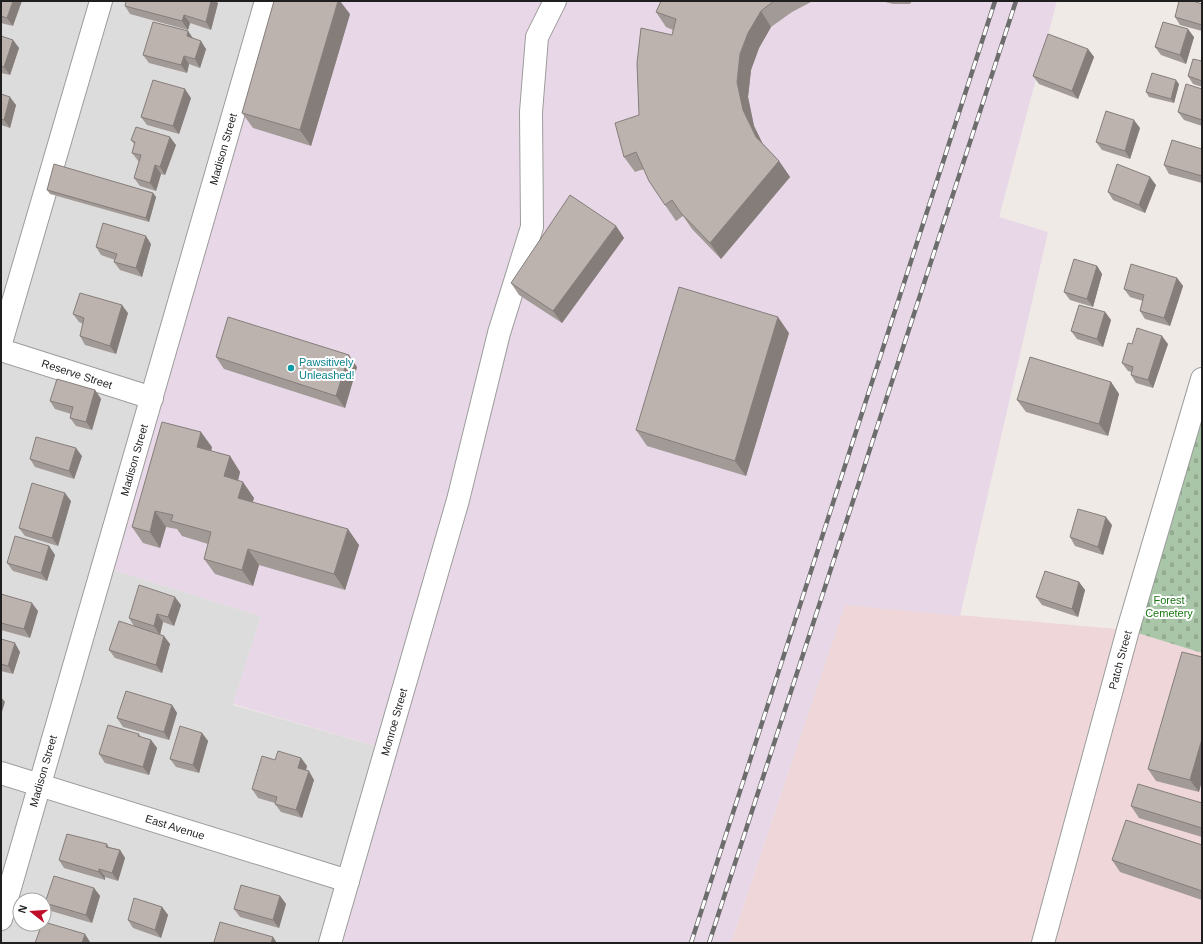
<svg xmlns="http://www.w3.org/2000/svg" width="1203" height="944" viewBox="0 0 1203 944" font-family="Arial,sans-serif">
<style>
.residential{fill:#dddcdc;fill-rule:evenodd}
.commercial{fill:#efd6d9}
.industrial{fill:#e8d8e7}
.cemetery{fill:url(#cemetery-stones)}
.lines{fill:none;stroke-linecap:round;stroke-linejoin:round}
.minor-casing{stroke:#9c9c9c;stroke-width:24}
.minor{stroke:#fff;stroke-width:22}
.rail-casing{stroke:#6d6d6d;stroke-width:4.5}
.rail{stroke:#fff;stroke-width:3;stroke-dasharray:9;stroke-linecap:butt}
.wall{fill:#a29a96}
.shaded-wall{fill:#847d7a}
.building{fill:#bcb3af;stroke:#847d7a}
.culture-dot{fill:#0f9aa8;stroke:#fff;stroke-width:1.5}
.labels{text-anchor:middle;stroke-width:4;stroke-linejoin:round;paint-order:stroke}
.street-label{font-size:11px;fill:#1f1f1f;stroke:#fff}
.culture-label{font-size:11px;fill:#0d838f;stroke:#fff;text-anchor:start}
.park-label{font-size:11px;fill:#1a7713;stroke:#fff}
</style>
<defs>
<pattern id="cemetery-stones" width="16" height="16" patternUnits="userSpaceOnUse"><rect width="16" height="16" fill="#a9c6a8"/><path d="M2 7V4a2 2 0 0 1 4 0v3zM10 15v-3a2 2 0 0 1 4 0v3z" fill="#91aa90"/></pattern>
</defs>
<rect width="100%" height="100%" fill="#efeae6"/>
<path class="residential" d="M1 1H266L103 567 261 616 233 705 386 749 330 943H1ZM20 900H44V924H20Z"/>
<polygon class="commercial" points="845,605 1128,630 1202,653 1202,943 731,943"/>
<polygon class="industrial" points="266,1 1057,1 999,217 1048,232 960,616 845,605 731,943 330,943 386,749 233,704 261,616 103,567"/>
<polygon class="cemetery" points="1202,379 1202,653 1128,630"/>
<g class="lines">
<g class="minor-casing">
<g id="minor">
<polyline points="1,343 101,1"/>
<polyline points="1,350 152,398"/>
<polyline points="1,773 348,881"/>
<polyline points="1,919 266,1"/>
<polyline points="330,943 458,500 499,333 532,227 531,112 537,37 555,1"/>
<polyline points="1043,943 1128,630 1202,379"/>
</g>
</g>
<use href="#minor" class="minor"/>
<g class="rail-casing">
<g id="rail">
<polyline points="691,943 995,1"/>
<polyline points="709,943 1016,1"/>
</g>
</g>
<use href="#rail" class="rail"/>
</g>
<g class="wall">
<polygon points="1,1 13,26 1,23"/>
<polygon points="661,1 814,1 811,2 792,12 771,27 759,48 751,70 748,97 754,126 763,144 779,161 790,177 721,259 692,229 683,216 676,221 665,205 644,169 635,172 624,157 639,115 672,35 673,30 666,27 656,12"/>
<polygon points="881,1 912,1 910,4 893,4"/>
<polygon points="218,3 211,30 190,23 188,30 130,14 125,6"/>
<polygon points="1202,4 1202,31 1180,25 1175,17"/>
<polygon points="350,14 311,146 253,128 242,113"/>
<polygon points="188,31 193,38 206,49 200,68 189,64 187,73 149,63 143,55"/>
<polygon points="1,36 13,40 19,48 10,75 1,73"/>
<polygon points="1194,37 1186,64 1161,55 1155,47"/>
<polygon points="1088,49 1094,57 1078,99 1039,84 1033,76"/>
<polygon points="1202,61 1202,87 1193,84 1188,76"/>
<polygon points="1179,84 1174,103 1149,97 1146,92"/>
<polygon points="1202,89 1202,126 1184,120 1178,112"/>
<polygon points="1,94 16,105 10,128 1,125"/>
<polygon points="191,98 179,134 147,125 141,117"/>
<polygon points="1140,128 1130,159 1102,150 1096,142"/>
<polygon points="131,140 176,145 165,175 161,174 156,191 140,186 134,178 139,162 132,153 135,145"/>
<polygon points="1202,149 1202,183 1169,174 1164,165"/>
<polygon points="1156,185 1145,213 1113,200 1108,192"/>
<polygon points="47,190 153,193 156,197 149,222 50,194"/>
<polygon points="616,226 624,238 562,323 519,295 511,283"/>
<polygon points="151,244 142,277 120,270 114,262 115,260 101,255 96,247"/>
<polygon points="1097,266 1102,274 1093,307 1070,300 1064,292"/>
<polygon points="1177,278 1183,286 1170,326 1145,319 1140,311 1143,301 1130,297 1124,289"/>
<polygon points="1105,312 1111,320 1103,347 1077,339 1071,331"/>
<polygon points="128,313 116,354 85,345 80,336 83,324 79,322 73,314"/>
<polygon points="789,333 746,476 647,446 636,430"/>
<polygon points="1132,344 1168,344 1153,388 1136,383 1131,375 1131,372 1128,371 1122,363"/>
<polygon points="216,357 357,367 345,408 224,369"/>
<polygon points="1111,382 1119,394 1108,436 1026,412 1017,400"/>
<polygon points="95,390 101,399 92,430 76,426 70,418 71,414 55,409 50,401"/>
<polygon points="212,447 211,451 230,456 240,472 238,481 254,498 252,502 359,545 345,590 259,565 253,586 215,574 204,559 208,544 182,536 177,529 166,527 160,548 143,543 132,527"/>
<polygon points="82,456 74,479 35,467 30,459"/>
<polygon points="71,501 58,546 25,536 19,528"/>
<polygon points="1112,525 1103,555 1075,546 1070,537"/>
<polygon points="49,546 55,555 47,581 13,571 7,563"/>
<polygon points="1079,582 1085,590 1078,617 1042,605 1036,597"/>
<polygon points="1,594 38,611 30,638 1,630"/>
<polygon points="181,605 174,626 163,622 160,634 170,644 162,673 115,658 109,650 134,626 129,618"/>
<polygon points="1,639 20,652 13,674 1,671"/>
<polygon points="1202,657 1199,792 1156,781 1148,769"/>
<polygon points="172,705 177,713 169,740 123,727 117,718"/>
<polygon points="202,733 208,741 199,773 176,767 170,759"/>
<polygon points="139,734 141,737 151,740 157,748 149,775 105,763 99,754"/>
<polygon points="301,758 307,766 306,771 314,780 302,818 281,812 275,804 275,803 258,798 252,789 275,760"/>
<polygon points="1202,803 1202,837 1139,818 1131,806"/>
<polygon points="107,844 109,847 120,850 125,858 118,881 105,877 105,880 64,868 59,860"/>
<polygon points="1202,845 1202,900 1120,872 1112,860"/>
<polygon points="94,888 100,896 92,923 51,911 45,903"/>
<polygon points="280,896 286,904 279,928 240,917 234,909"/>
<polygon points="162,907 168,915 161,938 133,928 128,920"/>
</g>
<g class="shaded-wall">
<polygon points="13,1 22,1 13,26 7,18"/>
<polygon points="211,1 216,1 218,3 211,30 206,22"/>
<polygon points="338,1 340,1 350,14 311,146 300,130"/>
<polygon points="761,11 771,27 759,48 751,70 748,97 754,126 767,153 756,137 743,110 737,82 740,54 748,33"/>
<polygon points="184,15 190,23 188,30 182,21"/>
<polygon points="1188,29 1194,37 1186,64 1180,55"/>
<polygon points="188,31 193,39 187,36"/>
<polygon points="13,40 19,48 10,75 4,67"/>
<polygon points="201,41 206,49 200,68 195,59"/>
<polygon points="1088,49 1094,57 1078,99 1072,91"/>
<polygon points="184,56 189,64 187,73 181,65"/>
<polygon points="1176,80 1179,84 1174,103 1171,99"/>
<polygon points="185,89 191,98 179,134 173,126"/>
<polygon points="10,97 16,105 10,128 4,120"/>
<polygon points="1134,120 1140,128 1130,159 1125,151"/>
<polygon points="170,137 176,145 165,175 160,167"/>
<polygon points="779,161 790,177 721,259 710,243"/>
<polygon points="155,165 161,174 156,191 150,183"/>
<polygon points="1150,177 1156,185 1145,213 1139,205"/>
<polygon points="153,193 156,197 149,222 146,218"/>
<polygon points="616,226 624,238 562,323 553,311"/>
<polygon points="146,236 151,244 142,277 136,268"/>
<polygon points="1097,266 1102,274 1093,307 1087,299"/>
<polygon points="1177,278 1183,286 1170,326 1164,318"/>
<polygon points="122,305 128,313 116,354 110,346"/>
<polygon points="1105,312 1111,320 1103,347 1097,339"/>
<polygon points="778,317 789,333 746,476 735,461"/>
<polygon points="1162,336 1168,344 1153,388 1148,380"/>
<polygon points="349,355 357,367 345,408 336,396"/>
<polygon points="1111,382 1119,394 1108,436 1099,424"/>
<polygon points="95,390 101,399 92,430 86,422"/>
<polygon points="201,432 212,447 208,463 197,447"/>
<polygon points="76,448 82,456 74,479 69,471"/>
<polygon points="230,456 240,472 235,492 224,476"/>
<polygon points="243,482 254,498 249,514 238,498"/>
<polygon points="65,493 71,501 58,546 52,538"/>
<polygon points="155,511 166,527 160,548 150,532"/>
<polygon points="1106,517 1112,525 1103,555 1098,547"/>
<polygon points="348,529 359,545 345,590 334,574"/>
<polygon points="49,546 55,555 47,581 41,573"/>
<polygon points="248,549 259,565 253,586 242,570"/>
<polygon points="1079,582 1085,590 1078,617 1072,609"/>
<polygon points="175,597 181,605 174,626 168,617"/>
<polygon points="32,603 38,611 30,638 24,629"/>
<polygon points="157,614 163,622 160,635 154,626"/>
<polygon points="164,636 170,644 162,673 156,665"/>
<polygon points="15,643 20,652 13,674 8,666"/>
<polygon points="1,697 5,702 1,715"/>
<polygon points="172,705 177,713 169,740 164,732"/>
<polygon points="202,733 208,741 199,773 193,765"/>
<polygon points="1202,739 1202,781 1199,792 1190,780"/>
<polygon points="151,740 157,748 149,775 143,767"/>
<polygon points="301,758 307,766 304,776 298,768"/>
<polygon points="309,771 314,780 302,818 296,810"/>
<polygon points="120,850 125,858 118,881 112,873"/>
<polygon points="99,869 105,877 105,880 99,872"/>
<polygon points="94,888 100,896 92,923 86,915"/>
<polygon points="280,896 286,904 279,928 273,920"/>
<polygon points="162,907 168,915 161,938 155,930"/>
<polygon points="85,934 90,942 90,943 82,943"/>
<polygon points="273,937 277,943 271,943"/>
</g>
<g class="building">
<polygon points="1,1 13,1 7,18 1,16"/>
<polygon points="126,1 211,1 206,22 184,15 182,21 125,6"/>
<polygon points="274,1 338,1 300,130 242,113"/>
<polygon points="661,1 774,1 761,11 748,33 740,54 737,82 743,110 756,137 779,161 710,243 681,213 672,200 665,205 649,181 636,152 624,157 615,123 639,115 637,63 641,28 672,35 676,19 656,12"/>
<polygon points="1179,1 1193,1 1202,4 1202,25 1175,17"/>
<polygon points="153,22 188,31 187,36 201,41 195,59 184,56 181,65 143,55"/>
<polygon points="1163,22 1188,29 1180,55 1155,47"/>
<polygon points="1048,34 1088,49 1072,91 1033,76"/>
<polygon points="1,36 13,40 4,67 1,66"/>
<polygon points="1193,59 1202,61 1202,81 1188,76"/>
<polygon points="1152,73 1176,80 1171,99 1146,92"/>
<polygon points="153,80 185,89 173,126 141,117"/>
<polygon points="1186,84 1202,89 1202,120 1178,112"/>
<polygon points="1,94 10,97 4,120 1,119"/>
<polygon points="1106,111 1134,120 1125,151 1096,142"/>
<polygon points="136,127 170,137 160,167 155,165 150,183 134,178 141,155 132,153 135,142 131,140"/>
<polygon points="1172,140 1202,149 1202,176 1164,165"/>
<polygon points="54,164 153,193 146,218 47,190"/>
<polygon points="1117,164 1150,177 1139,205 1108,192"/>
<polygon points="570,195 616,226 553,311 511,283"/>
<polygon points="103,223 146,236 136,268 114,262 117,254 96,247"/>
<polygon points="1074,259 1097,266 1087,299 1064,292"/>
<polygon points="1131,264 1177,278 1164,318 1140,311 1144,295 1124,289"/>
<polygon points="679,287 778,317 735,461 636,430"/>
<polygon points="80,293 122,305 110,346 80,336 84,318 73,314"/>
<polygon points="1079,305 1105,312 1097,339 1071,331"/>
<polygon points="228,317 349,355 336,396 216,357"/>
<polygon points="1137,328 1162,336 1148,380 1131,375 1133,367 1122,363 1128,343 1132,344"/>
<polygon points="1030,357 1111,382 1099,424 1017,400"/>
<polygon points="57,379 95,390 86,422 70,418 73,407 50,401"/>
<polygon points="162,422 201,432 197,447 230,456 224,476 243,482 238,498 348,529 334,574 248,549 242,570 204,559 211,532 171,521 173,515 155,511 150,532 132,527"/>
<polygon points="36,437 76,448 69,471 30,459"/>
<polygon points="32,483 65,493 52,538 19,528"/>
<polygon points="1078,509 1106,517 1098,547 1070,537"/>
<polygon points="15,536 49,546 41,573 7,563"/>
<polygon points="1045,571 1079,582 1072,609 1036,597"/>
<polygon points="139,585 175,597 168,617 157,614 154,626 129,618"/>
<polygon points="1,594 32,603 24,629 1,623"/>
<polygon points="119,621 164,636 156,665 109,650"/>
<polygon points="1,639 15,643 8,666 1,664"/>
<polygon points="1182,652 1202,657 1202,739 1190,780 1148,769"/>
<polygon points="126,691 172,705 164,732 117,718"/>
<polygon points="108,725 139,734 138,736 151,740 143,767 99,754"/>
<polygon points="180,726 202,733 193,765 170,759"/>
<polygon points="278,751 301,758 298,768 309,771 296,810 275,804 277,797 252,789 262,756 275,760"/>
<polygon points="1138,784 1202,803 1202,828 1131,806"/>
<polygon points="1126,820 1202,845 1202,891 1112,860"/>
<polygon points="67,834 107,844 106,847 120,850 112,873 99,869 99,872 59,860"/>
<polygon points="54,876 94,888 86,915 45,903"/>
<polygon points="241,885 280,896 273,920 234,909"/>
<polygon points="134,898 162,907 155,930 128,920"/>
<polygon points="44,922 85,934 82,943 35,943 42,924 44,924"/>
<polygon points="220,922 273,937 271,943 217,943 214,942"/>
</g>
<circle class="culture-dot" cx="291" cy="368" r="4"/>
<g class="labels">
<g class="street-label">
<text transform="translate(223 149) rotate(-74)" y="4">Madison Street</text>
<text transform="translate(77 374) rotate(18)" y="4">Reserve Street</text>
<text transform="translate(134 460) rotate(-74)" y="4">Madison Street</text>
<text transform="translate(1120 660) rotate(-75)" y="4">Patch Street</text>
<text transform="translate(394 722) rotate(-74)" y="4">Monroe Street</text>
<text transform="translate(43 771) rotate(-74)" y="4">Madison Street</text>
<text transform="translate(175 827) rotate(17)" y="4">East Avenue</text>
</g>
<g class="culture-label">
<text x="299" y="366">Pawsitively<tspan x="299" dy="13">Unleashed!</tspan></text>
</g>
<g class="park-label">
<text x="1169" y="604">Forest<tspan x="1169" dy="13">Cemetery</tspan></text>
</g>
</g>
<rect width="1203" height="944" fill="none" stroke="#1f1f1f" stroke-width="4"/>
<g transform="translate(32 912) rotate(287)"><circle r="19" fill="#ffffff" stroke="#a5a5a5"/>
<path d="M0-3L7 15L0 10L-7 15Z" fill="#c00d2a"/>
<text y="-6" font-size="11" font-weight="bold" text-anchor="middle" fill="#1f1f1f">N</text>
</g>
</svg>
